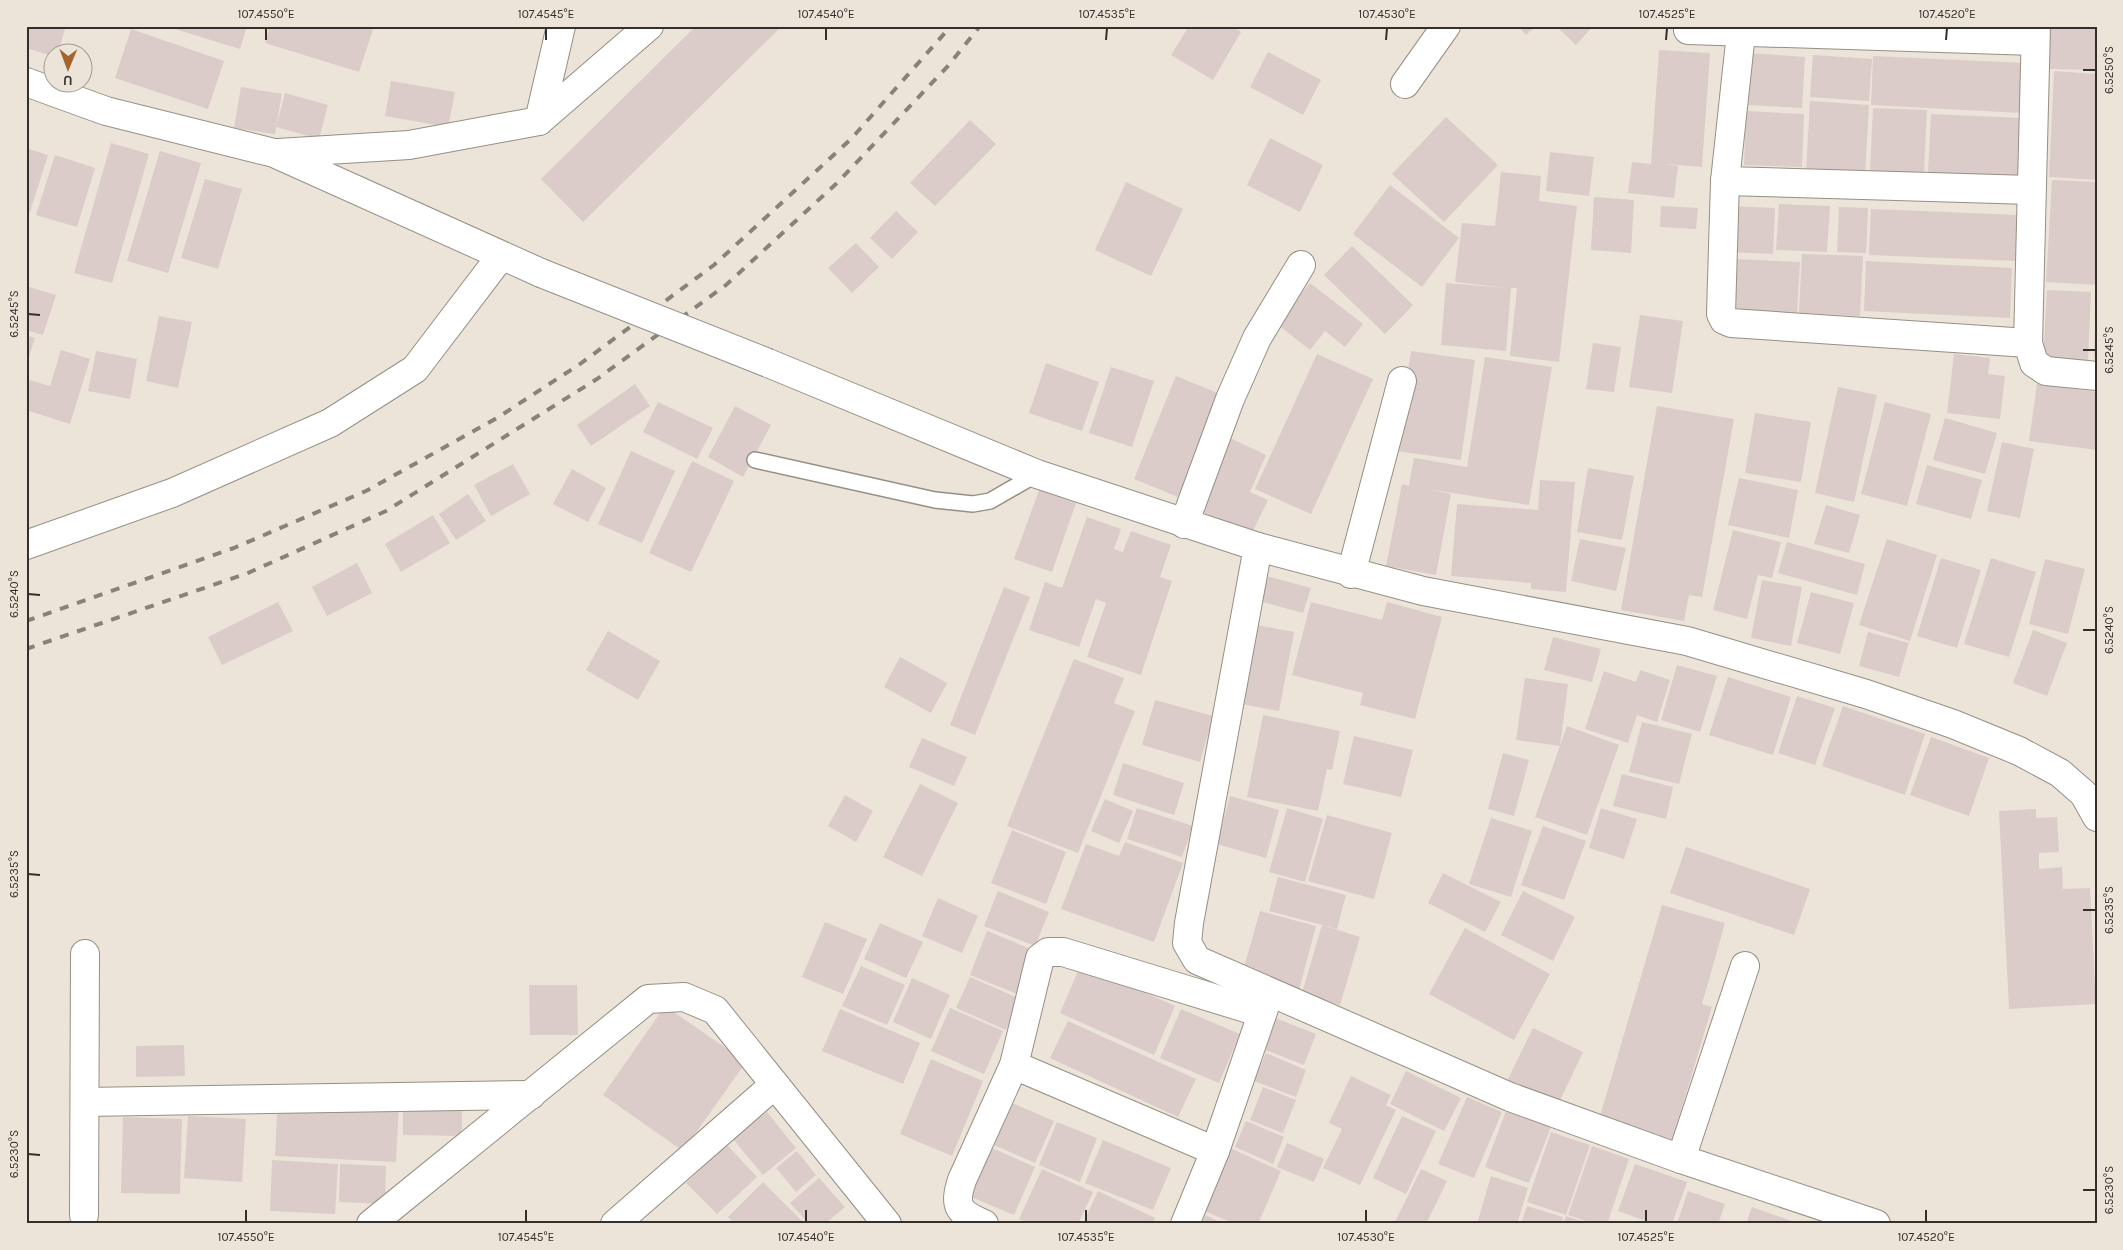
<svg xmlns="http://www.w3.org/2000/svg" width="2123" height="1250" viewBox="0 0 2123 1250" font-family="Karla,sans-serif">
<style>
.building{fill:#dbccc9}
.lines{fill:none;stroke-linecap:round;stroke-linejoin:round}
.lane-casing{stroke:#968f84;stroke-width:18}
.street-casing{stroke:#968f84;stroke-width:30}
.lane{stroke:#fff;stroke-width:15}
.street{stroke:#fff;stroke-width:28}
.rail{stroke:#88827b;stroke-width:4;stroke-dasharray:9 9;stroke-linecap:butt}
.street-bridge-casing{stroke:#968f84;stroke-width:30;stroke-linecap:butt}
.street-bridge{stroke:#fff;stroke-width:28}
.ticks{fill:none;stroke:#33302c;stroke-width:2}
.neatline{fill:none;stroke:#33302c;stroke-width:2}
.ticks-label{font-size:12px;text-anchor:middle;fill:#33302c}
</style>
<rect width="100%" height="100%" fill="#ece4d8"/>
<g class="building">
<polygon points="26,26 66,26 58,52 52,52 52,56 26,48"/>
<polygon points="165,26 247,26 240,49"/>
<polygon points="270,26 374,26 359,72 265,43"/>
<polygon points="696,26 782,26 583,222 541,179"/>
<polygon points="1189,26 1232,26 1241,32 1213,80 1171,55"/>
<polygon points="1518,26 1536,26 1526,35"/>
<polygon points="1556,26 1593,26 1576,45"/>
<polygon points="2047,26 2097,26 2097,70 2046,69"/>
<polygon points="131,29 224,61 208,109 115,78"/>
<polygon points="1659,50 1710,53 1702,167 1664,164 1678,166 1674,198 1628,193 1632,162 1651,164"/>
<polygon points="1268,52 1321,80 1303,115 1250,87"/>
<polygon points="1751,53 1805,57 1802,108 1747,105"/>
<polygon points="1813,55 1872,59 1869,101 1810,97"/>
<polygon points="1873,56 2024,63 2022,113 1871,105"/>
<polygon points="2054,71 2097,74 2097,180 2049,177"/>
<polygon points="391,81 455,92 448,127 385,116"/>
<polygon points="241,87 282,94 276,127 285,93 328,105 319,139 276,127 275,134 234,128"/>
<polygon points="1810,101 1869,105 1865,175 1806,172"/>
<polygon points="1873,108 1927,110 1924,173 1870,171"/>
<polygon points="1746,111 1804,114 1802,167 1744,165"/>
<polygon points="1931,114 2022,118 2018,178 1928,173"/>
<polygon points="1446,117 1498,165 1444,222 1392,174"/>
<polygon points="970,120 996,144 935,206 910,183"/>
<polygon points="1270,138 1323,165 1300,212 1247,185"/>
<polygon points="111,143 149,154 112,283 74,273"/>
<polygon points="26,148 48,155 30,212 26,211"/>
<polygon points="160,151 201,163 168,273 127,261"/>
<polygon points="1550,152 1594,157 1589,196 1546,191"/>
<polygon points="55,155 95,168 77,227 36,215"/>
<polygon points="1501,172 1541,176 1539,201 1577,206 1559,362 1510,356 1517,288 1511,288 1506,351 1441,345 1446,283 1507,288 1455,282 1462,223 1495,226"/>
<polygon points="205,179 242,189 218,269 181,258"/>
<polygon points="2052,180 2097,182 2097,285 2046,282"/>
<polygon points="1126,182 1183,209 1151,276 1095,250"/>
<polygon points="1390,185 1459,238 1422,287 1353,234"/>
<polygon points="1594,197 1634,200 1631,253 1591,250"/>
<polygon points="1779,204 1830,206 1827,252 1776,250"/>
<polygon points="1661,206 1698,208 1696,229 1660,227"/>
<polygon points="1730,206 1775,208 1773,254 1728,252"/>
<polygon points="1839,207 1868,208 1866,253 1837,252"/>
<polygon points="1871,209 2019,215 2017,261 1869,255"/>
<polygon points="896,211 918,232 892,259 870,238"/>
<polygon points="856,243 879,267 852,293 828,268"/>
<polygon points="1352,246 1413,305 1385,334 1324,275"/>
<polygon points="1802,254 1863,256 1860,316 1799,313"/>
<polygon points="1734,259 1800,262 1797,313 1732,309"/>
<polygon points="1866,261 2012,268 2010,318 1864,311"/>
<polygon points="1310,283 1363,324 1345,347 1325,331 1310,350 1277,324"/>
<polygon points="26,286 56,295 43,335 26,330"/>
<polygon points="2047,290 2091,292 2088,361 2043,359"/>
<polygon points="1640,315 1683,321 1672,393 1629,387"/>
<polygon points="159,316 192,322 178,388 146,381"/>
<polygon points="2095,327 2097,327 2097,359 2094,359"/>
<polygon points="26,335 35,338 27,363 26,363"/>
<polygon points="1593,343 1621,347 1614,392 1586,389"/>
<polygon points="61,350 90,359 70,424 26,410 26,392 30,380 50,386"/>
<polygon points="96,351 137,359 130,399 88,391"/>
<polygon points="1411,351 1475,360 1461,460 1396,451"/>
<polygon points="1317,354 1373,379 1311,514 1255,489"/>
<polygon points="1954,354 1990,358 1988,374 2005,376 2000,419 1947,413"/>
<polygon points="1485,357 1552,367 1529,505 1427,489 1451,494 1436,575 1386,566 1402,484 1409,486 1414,458 1467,467"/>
<polygon points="1046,363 1099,382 1082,431 1029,413"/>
<polygon points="1111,367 1154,381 1132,447 1089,433"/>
<polygon points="1176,376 1225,396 1183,499 1134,479"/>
<polygon points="635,384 650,406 591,446 577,425"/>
<polygon points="2037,384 2097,392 2097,450 2029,441"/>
<polygon points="1838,387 1877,395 1854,502 1815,493"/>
<polygon points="658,402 713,428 697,459 643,432"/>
<polygon points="1885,402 1931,414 1907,506 1861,494"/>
<polygon points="735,406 771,425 743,477 708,457"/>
<polygon points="1657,406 1734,419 1702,597 1689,595 1684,621 1621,610"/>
<polygon points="1755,413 1811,422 1801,482 1745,473"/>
<polygon points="1945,418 1997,433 1985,474 1933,460"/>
<polygon points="1230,438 1266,455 1250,492 1268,500 1251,535 1196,509"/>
<polygon points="2002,442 2034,449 2020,518 1987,511"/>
<polygon points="631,451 675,471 642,543 598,524"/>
<polygon points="692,461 734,481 691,572 649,553"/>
<polygon points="513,464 530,494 491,516 474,485"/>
<polygon points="1927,465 1982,480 1971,519 1916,504"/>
<polygon points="1588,468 1634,476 1622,540 1577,532"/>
<polygon points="572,469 606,488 588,522 553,504"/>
<polygon points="1739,478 1798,490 1789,538 1728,525"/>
<polygon points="1540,480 1575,482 1566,592 1531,589 1531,583 1451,576 1457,504 1538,510"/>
<polygon points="1039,490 1076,503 1052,572 1014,559"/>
<polygon points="468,494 486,521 456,540 439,514"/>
<polygon points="1826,505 1860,515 1849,553 1814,544"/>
<polygon points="433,515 450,543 401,572 385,544"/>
<polygon points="1087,517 1121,529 1114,549 1123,552 1131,531 1171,545 1160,577 1172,581 1141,675 1087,657 1106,603 1096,599 1079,647 1029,630 1045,582 1062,588"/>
<polygon points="1733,530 1781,542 1772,578 1758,575 1747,619 1713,610"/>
<polygon points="1580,539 1626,548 1616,591 1571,581"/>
<polygon points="1887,539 1937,555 1910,641 1859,625"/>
<polygon points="1787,542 1865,564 1857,595 1778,573"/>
<polygon points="1941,558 1981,570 1957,648 1917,636"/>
<polygon points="1991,558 2036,572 2009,657 1964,644"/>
<polygon points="2045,559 2085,569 2068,634 2029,624"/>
<polygon points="357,563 372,593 327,616 312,587"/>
<polygon points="1259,574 1311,588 1303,613 1252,599"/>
<polygon points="1762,580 1802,587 1791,646 1751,638"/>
<polygon points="1004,587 1030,597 975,735 950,725"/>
<polygon points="1811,592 1854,603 1840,654 1797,643"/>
<polygon points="278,602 293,631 222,665 208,637"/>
<polygon points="1311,602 1382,620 1387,602 1442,617 1415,719 1360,705 1363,693 1292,675"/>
<polygon points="1251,624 1294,632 1279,711 1236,703"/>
<polygon points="2033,630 2067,643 2047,696 2013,683"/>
<polygon points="608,631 660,661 638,700 586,670"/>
<polygon points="1868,632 1909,643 1899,677 1859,666"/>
<polygon points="1553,637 1601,649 1592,682 1544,670"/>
<polygon points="900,657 947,683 931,713 884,687"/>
<polygon points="1074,659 1124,678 1114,703 1135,711 1078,853 1007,826"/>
<polygon points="1677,665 1717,676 1700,732 1661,720"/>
<polygon points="1640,670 1670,680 1657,722 1637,715 1628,743 1585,729 1604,671 1636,682"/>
<polygon points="1728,677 1791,697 1773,755 1709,735"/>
<polygon points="1525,678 1568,684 1560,746 1516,740"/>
<polygon points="1797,696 1835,708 1815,765 1778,753"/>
<polygon points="1155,700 1213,716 1200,762 1142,745"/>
<polygon points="1843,706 1925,734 1905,795 1822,766"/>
<polygon points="1263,715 1340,731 1332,770 1327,769 1318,811 1247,797"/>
<polygon points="1642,722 1692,734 1679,784 1629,772"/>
<polygon points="1567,726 1619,745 1587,835 1535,817"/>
<polygon points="1354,736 1413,750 1401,797 1343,784"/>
<polygon points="1931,737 1989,758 1969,816 1910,795"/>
<polygon points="922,738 967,757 954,786 909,767"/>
<polygon points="1503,753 1529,760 1514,816 1488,809"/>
<polygon points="1123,763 1184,783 1174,815 1113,795"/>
<polygon points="1622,774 1673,787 1666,819 1613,806"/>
<polygon points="920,784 958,803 922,876 883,857"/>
<polygon points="845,795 873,811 856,842 828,826"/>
<polygon points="1230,796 1279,810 1266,858 1217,844"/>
<polygon points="1105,799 1133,811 1119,843 1091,831"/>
<polygon points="1137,808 1193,826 1182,857 1127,839"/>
<polygon points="1287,808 1323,819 1305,882 1269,872"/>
<polygon points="1601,808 1637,819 1624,859 1589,848"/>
<polygon points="2036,809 2036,818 2057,817 2059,852 2039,853 2039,869 2062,867 2063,889 2090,888 2096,1004 2009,1009 1999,811"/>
<polygon points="1327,815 1392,833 1374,899 1308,881"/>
<polygon points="1491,818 1532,831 1511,897 1469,884"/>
<polygon points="1543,826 1586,841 1564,900 1521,885"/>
<polygon points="1012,830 1066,852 1046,904 991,883"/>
<polygon points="1125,842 1183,863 1154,942 1061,909 1086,844 1119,856"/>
<polygon points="1686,847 1810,889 1794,935 1670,893"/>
<polygon points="1443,873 1501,902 1485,932 1428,903"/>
<polygon points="1278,877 1346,895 1337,929 1269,911"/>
<polygon points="998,891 1049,912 1035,946 984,926"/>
<polygon points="1523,891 1575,917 1553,961 1501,935"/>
<polygon points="938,898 978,916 962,953 922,936"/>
<polygon points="1662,905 1725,923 1702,1004 1712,1007 1671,1144 1598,1123"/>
<polygon points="1260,911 1316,926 1299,990 1242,974"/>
<polygon points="825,922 867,939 843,994 802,977"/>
<polygon points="880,923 923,942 906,978 864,959"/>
<polygon points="1322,925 1360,937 1340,1005 1302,993"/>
<polygon points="1465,928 1550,974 1514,1040 1429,994"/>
<polygon points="987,931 1038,952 1020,995 970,975"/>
<polygon points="1081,964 1175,1006 1154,1055 1060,1013"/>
<polygon points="861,966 905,985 887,1025 842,1006"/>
<polygon points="970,977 1020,999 1006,1030 956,1008"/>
<polygon points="912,978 950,995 931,1039 893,1022"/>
<polygon points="529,985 577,985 578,1035 530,1035"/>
<polygon points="665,1006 746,1062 683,1151 603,1095"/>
<polygon points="950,1008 1003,1031 984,1074 931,1051"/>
<polygon points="840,1009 920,1043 903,1084 822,1051"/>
<polygon points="1181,1009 1240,1034 1219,1083 1160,1058"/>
<polygon points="1270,1016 1316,1034 1304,1065 1258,1047"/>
<polygon points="1068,1021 1196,1079 1178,1117 1050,1058"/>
<polygon points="1533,1028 1583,1052 1556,1109 1505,1085"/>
<polygon points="184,1045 185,1076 136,1077 136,1046"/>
<polygon points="1266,1053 1306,1070 1296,1097 1254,1081"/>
<polygon points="931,1059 983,1081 952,1156 900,1134"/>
<polygon points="1406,1071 1461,1098 1444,1131 1390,1104"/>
<polygon points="1351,1076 1391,1095 1386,1105 1396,1110 1360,1185 1323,1168 1342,1129 1329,1123"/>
<polygon points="1263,1087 1296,1100 1283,1133 1250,1120"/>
<polygon points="278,1097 399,1103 396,1162 275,1156"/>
<polygon points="1467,1097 1502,1112 1474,1178 1438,1164"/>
<polygon points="1005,1100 1054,1121 1035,1163 987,1142"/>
<polygon points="403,1101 462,1101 462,1136 403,1135"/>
<polygon points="1506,1111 1551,1127 1529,1183 1485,1167"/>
<polygon points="767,1112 796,1148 763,1175 733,1139"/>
<polygon points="188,1116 246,1119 242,1182 184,1178"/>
<polygon points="1402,1116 1436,1131 1406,1194 1373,1178"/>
<polygon points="123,1117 182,1119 180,1194 121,1193"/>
<polygon points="1246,1121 1284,1137 1273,1164 1235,1147"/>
<polygon points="1057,1122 1097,1138 1080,1182 1039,1165"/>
<polygon points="1551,1132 1590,1145 1566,1215 1527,1202"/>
<polygon points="1103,1140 1171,1168 1153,1210 1085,1183"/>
<polygon points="1287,1143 1324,1159 1314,1182 1277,1167"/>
<polygon points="727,1145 757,1177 717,1214 686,1183"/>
<polygon points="985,1145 1035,1167 1014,1215 964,1194"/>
<polygon points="1592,1146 1629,1159 1607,1224 1595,1224 1568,1215"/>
<polygon points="1230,1148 1281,1171 1258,1224 1235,1224 1202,1210"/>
<polygon points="797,1151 816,1175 796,1192 776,1168"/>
<polygon points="272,1160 338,1164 335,1214 270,1211"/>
<polygon points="340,1164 386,1166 385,1204 339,1202"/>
<polygon points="1635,1164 1687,1182 1672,1224 1655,1224 1618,1211"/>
<polygon points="1042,1169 1093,1192 1078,1224 1031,1224 1019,1219"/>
<polygon points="1421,1169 1447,1181 1426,1224 1394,1224"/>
<polygon points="1491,1176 1528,1188 1517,1224 1477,1224"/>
<polygon points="819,1178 845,1207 825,1224 809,1224 790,1203"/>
<polygon points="763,1182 805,1224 735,1224 728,1217"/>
<polygon points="1098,1191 1155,1218 1152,1224 1083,1224"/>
<polygon points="1688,1191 1725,1204 1718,1224 1677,1223"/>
<polygon points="1527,1206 1563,1217 1561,1224 1521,1224"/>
<polygon points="1752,1207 1797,1223 1797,1224 1746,1224"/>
<polygon points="1206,1215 1223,1224 1201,1224"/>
<polygon points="1566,1216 1588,1223 1588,1224 1563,1224"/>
</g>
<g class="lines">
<g class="lane-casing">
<polyline id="lane" points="755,460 935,500 973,504 990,501 1037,474"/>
</g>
<g class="street-casing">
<g id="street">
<polyline points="2036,26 2028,343 2034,363 2046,371 2097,376"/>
<polyline points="1688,30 2035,41"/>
<polyline points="1741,33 1725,181 1721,314 1724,320 1731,323 2028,343"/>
<polyline points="26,82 106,111 274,153 541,273"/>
<polyline points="1405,84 1446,26"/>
<polyline points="539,121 649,26"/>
<polyline points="278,153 409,145 539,121 561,26"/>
<polyline points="1725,181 2031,190"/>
<polyline points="768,363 1037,474 1258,547 1423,591 1687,641 1866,694 1953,724 2019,751 2060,773 2084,794 2097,817"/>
<polyline points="1184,524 1230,399 1257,338 1301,265"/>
<polyline points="26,545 172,493 330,423 415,369 501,256"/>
<polyline points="1258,547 1189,923 1187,943 1197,960 1510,1097 1681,1159 1876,1224"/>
<polyline points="1351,574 1402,381"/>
<polyline points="1014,1065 1215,1151"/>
<polyline points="85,1102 531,1095"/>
<polyline points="1681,1159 1745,966"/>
<polyline points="84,1215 85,954"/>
<polyline points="371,1224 648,999 684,997 715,1010 887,1224"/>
<polyline points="615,1224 774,1085"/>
<path d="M984 1224C959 1213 953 1207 962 1180L1014 1065 1040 958 1048 952H1063L1262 1013"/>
<polyline points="1185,1224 1215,1151 1268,997"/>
</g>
</g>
<use href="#lane" class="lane"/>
<use href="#street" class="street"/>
<g class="rail">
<polyline points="26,621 234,548 366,491 497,418 580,364 714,265 851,139 951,26"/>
<polyline points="26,649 248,573 386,511 597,379 726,285 837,183 948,66 980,26"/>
</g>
<g class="street-bridge-casing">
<polyline id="street-bridge" points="541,273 768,363"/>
</g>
<use href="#street-bridge" class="street-bridge"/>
</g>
<path class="ticks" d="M266 40V28M546 40V28M826 40V28M1106 40 1107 28M1386 40 1387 28M1666 40 1667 28M1946 40 1947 28M2083 70H2096M28 314 40 315M2083 350H2096M28 594 40 595M2083 630H2096M28 874 40 875M2083 910H2096M28 1154 40 1155M2083 1190H2096M246 1222V1210M526 1222V1210M806 1222V1210M1086 1222V1210M1366 1222V1210M1646 1222V1210M1926 1222V1210"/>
<rect width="2123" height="1250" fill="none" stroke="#ece4d8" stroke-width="55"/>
<g transform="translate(68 68) rotate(181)"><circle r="24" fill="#ece4d8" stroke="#a29c93"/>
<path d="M0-4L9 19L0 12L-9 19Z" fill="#a4642d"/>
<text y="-8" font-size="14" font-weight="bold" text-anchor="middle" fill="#33302c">U</text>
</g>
<rect x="28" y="28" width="2068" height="1194" class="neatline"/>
<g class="ticks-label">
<text x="266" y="18">107.4550°E</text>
<text x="546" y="18">107.4545°E</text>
<text x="826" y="18">107.4540°E</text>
<text x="1107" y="18">107.4535°E</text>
<text x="1387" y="18">107.4530°E</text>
<text x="1667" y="18">107.4525°E</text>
<text x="1947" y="18">107.4520°E</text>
<text transform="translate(2109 70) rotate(-90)" y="4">6.5250°S</text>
<text transform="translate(14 314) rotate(-90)" y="4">6.5245°S</text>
<text transform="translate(2109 350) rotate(-90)" y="4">6.5245°S</text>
<text transform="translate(14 594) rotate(-90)" y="4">6.5240°S</text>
<text transform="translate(2109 630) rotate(-90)" y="4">6.5240°S</text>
<text transform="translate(14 874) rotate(-90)" y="4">6.5235°S</text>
<text transform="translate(2109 910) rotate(-90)" y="4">6.5235°S</text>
<text transform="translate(14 1154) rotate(-90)" y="4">6.5230°S</text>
<text transform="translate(2109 1190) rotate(-90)" y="4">6.5230°S</text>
<text x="246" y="1241">107.4550°E</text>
<text x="526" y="1241">107.4545°E</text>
<text x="806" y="1241">107.4540°E</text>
<text x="1086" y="1241">107.4535°E</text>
<text x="1366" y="1241">107.4530°E</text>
<text x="1646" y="1241">107.4525°E</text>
<text x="1926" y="1241">107.4520°E</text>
</g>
</svg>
